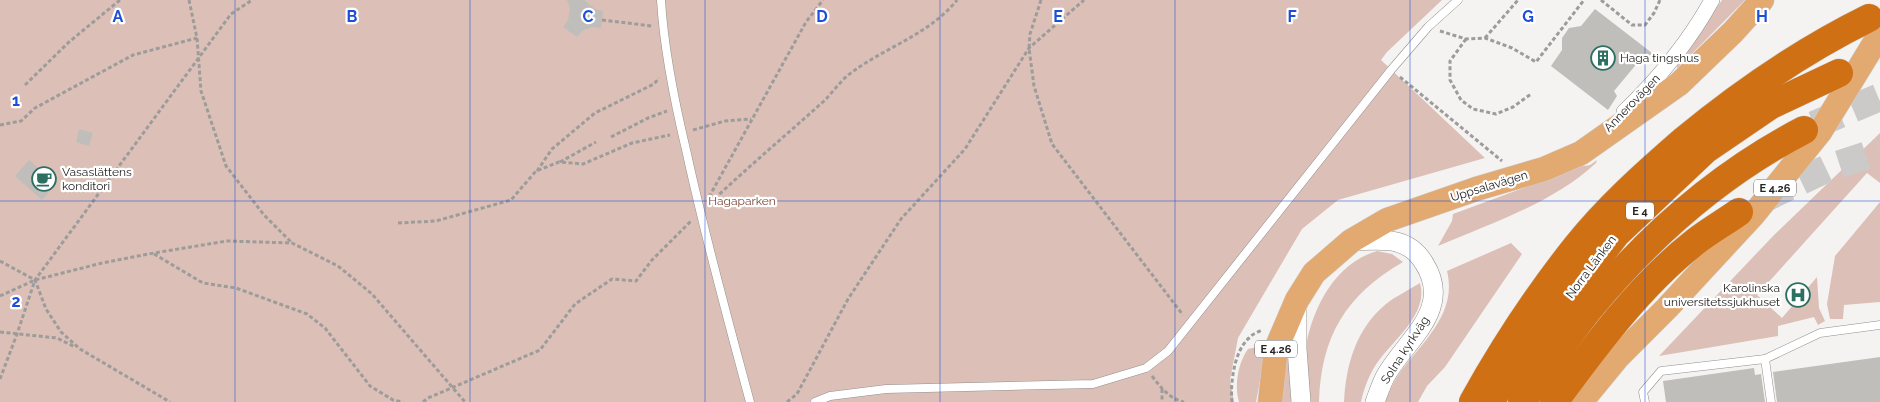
<svg xmlns="http://www.w3.org/2000/svg" width="1880" height="402" viewBox="0 0 1880 402" font-family="Raleway,sans-serif">
<style>
.green{fill:#dcc0b7}
.building{fill:#bfbebb}
.lines{fill:none;stroke-linecap:round;stroke-linejoin:round}
.motorway-tunnel{stroke:#cbcac8;stroke-width:28;stroke-dasharray:28 14;stroke-linecap:butt}
.service-casing{stroke:#918f8d;stroke-width:9}
.minor-casing{stroke:#918f8d;stroke-width:16}
.tertiary-casing{stroke:#918f8d;stroke-width:20}
.primary-casing{stroke:#cfcfcf;stroke-width:25}
.motorway-casing{stroke:#cfcfcf;stroke-width:29}
.path{stroke:#9d9c9a;stroke-width:3;stroke-dasharray:4 2.5;stroke-linecap:butt}
.service{stroke:#fff;stroke-width:8}
.minor{stroke:#fff;stroke-width:15}
.tertiary{stroke:#fff;stroke-width:19}
.primary{stroke:#e2a971;stroke-width:24}
.motorway{stroke:#ce7013;stroke-width:28}
.grid{fill:none;stroke:#1d4ed8;stroke-width:1;stroke-opacity:0.55}
.labels{text-anchor:middle;stroke-width:4.5;stroke-linejoin:round;paint-order:stroke}
.shield{fill:#fff;stroke:#666665;stroke-width:1}
.shield-label{font-size:11px;font-weight:bold;fill:#252423}
.poi-label{font-size:12px;fill:#252423;stroke:#fff;text-anchor:start}
.street-label{font-size:12px;fill:#252423;stroke:#fff}
.park-label{font-size:12px;fill:#7b4839;stroke:#fff}
.grid-label{font-size:16px;text-anchor:middle;font-weight:bold;fill:#1d4ed8;stroke:#fff;stroke-width:4.5;stroke-linejoin:round;paint-order:stroke}
</style>
<rect width="100%" height="100%" fill="#f5f3f1"/>
<g class="green">
<polygon points="0,0 1442,0 1387,52 1381,60 1485,158 1338,200 1302,229 1238,338 1230,380 1234,402 0,402"/>
<polygon points="1722,0 1745,0 1677,69 1677,65"/>
<polygon points="1880,133 1880,183 1867,173 1757,295 1782,318 1817,277 1819,308 1825,321 1818,325 1814,317 1778,326 1778,336 1659,356 1774,235"/>
<path d="M1597 160 1596 163C1553 203 1492 223 1438 246L1452 221 1453 214 1550 178 1583 164 1585 166 1590 165Z"/>
<polygon points="1880,202 1880,302 1844,305 1843,319 1830,319 1827,304 1835,256"/>
<path d="M1511 243 1522 254 1445 367 1427 386 1418 402H1385C1389 393 1392 385 1397 377 1419 344 1458 316 1447 271Z"/>
<path d="M1377 251 1392 254 1403 262C1346 295 1321 336 1319 402H1306C1306 386 1303 368 1305 352 1311 311 1333 264 1377 251Z"/>
<path d="M1420 283C1429 314 1393 340 1377 363 1369 375 1364 388 1361 402H1344C1346 364 1356 329 1386 304 1396 296 1409 290 1420 283Z"/>
<path d="M1257 347 1261 351 1264 360 1256 402H1239C1234 385 1238 363 1248 349Z"/>
<polygon points="1288,350 1293,402 1280,402 1287,357"/>
</g>
<g class="building">
<polygon points="567,0 584,0 595,9 603,11 601,28 592,27 582,31 577,37 563,27 568,20 570,9"/>
<polygon points="1595,9 1652,53 1644,64 1639,61 1614,91 1617,96 1608,110 1551,66 1562,50 1562,38 1569,28 1581,26"/>
<polygon points="79,129 93,133 89,146 76,142"/>
<polygon points="29,160 56,184 42,200 15,176"/>
<polygon points="1880,357 1880,402 1777,402 1773,372"/>
<polygon points="1754,368 1755,375 1761,374 1765,402 1666,402 1663,381"/>
</g>
<g class="lines">
<g class="motorway-tunnel">
<polyline points="1814,125 1880,97"/>
<polyline points="1763,199 1828,168 1880,151"/>
</g>
<g class="service-casing">
<g id="service">
<path d="M661 0C664 52 675 104 687 154 705 237 728 320 750 402"/>
<polyline points="1765,359 1771,402"/>
<polyline points="815,402 830,396 886,389 1093,384 1146,368 1168,351 1391,70 1428,27 1458,0"/>
<polyline points="1645,402 1643,392 1661,371 1765,359 1820,333 1880,325"/>
</g>
</g>
<g class="minor-casing">
<path id="minor" d="M1624 112C1658 79 1689 42 1712 0"/>
</g>
<g class="tertiary-casing">
<g id="tertiary">
<path d="M1352 241C1381 240 1407 235 1424 263 1454 310 1405 340 1385 377 1381 385 1378 394 1375 402"/>
<polyline points="1297,306 1297,349 1301,402"/>
</g>
</g>
<g class="primary-casing">
<g id="primary">
<polyline points="1270,402 1276,349 1297,300 1314,273 1351,241 1387,220 1476,189 1544,169 1581,153 1679,84 1733,32 1762,0"/>
<polyline points="1581,402 1618,357 1667,308 1754,214 1820,132 1880,34"/>
</g>
</g>
<g class="motorway-casing">
<g id="motorway">
<path d="M1473 402C1503 348 1537 296 1576 247 1607 208 1645 174 1683 141 1741 93 1802 51 1869 18"/>
<polyline points="1489,402 1616,234 1705,150 1771,105 1839,73"/>
<path d="M1522 402C1544 371 1565 339 1589 309 1649 236 1719 174 1804 130"/>
<path d="M1554 402C1595 346 1640 285 1695 242 1709 231 1725 222 1739 212"/>
</g>
</g>
<g class="path">
<polyline points="189,0 197,38 201,91 226,166 264,215 291,242"/>
<polyline points="1041,0 1030,34 1029,48 1034,86 1052,144 1183,315"/>
<polyline points="1601,0 1632,25 1645,25 1654,13 1660,0"/>
<polyline points="602,20 652,26"/>
<polyline points="1440,31 1466,39 1485,38 1512,48 1536,62 1584,0"/>
<polyline points="1485,38 1518,0"/>
<polyline points="1466,39 1450,61 1450,80 1461,100 1473,109 1496,114 1513,107 1531,94"/>
<polyline points="1400,77 1502,161"/>
<polyline points="25,85 69,42 120,0"/>
<polyline points="0,125 21,121 35,108 133,55 197,38"/>
<polyline points="693,130 725,121 751,119"/>
<polyline points="611,137 648,118 667,111"/>
<polyline points="560,162 596,142"/>
<polyline points="537,171 552,149 595,113 654,84 659,78"/>
<polyline points="709,197 806,22 823,0"/>
<path d="M710 203C747 168 786 135 824 101 832 93 839 83 847 76 882 48 928 36 957 0"/>
<polyline points="398,223 436,221 511,200 536,171 559,162 583,164 632,143 670,135"/>
<polyline points="154,254 203,283 236,288 307,314 325,328 370,386 393,400 403,402"/>
<polyline points="0,261 35,280 46,309 61,332 80,349 170,402"/>
<polyline points="0,296 35,280 102,263 154,253 227,241 292,243 338,266 372,294 465,402"/>
<polyline points="0,332 57,338 75,347"/>
<path d="M1152 376C1161 388 1170 399 1184 402"/>
<polyline points="0,379 17,334 35,280 231,14 252,0"/>
<polyline points="1162,389 1162,402"/>
<polyline points="423,402 428,398 540,350 575,304 612,279 636,281 652,260 691,221"/>
<polyline points="787,402 797,394 848,299 901,219 965,149 1029,48 1084,0"/>
<path d="M1232 402C1230 384 1234 351 1249 338 1252 334 1258 332 1262 330"/>
</g>
<use href="#service" class="service"/>
<use href="#minor" class="minor"/>
<use href="#tertiary" class="tertiary"/>
<use href="#primary" class="primary"/>
<use href="#motorway" class="motorway"/>
</g>
<path class="grid" d="M235 0V402M470 0V402M705 0V402M940 0V402M1175 0V402M1410 0V402M1645 0V402M0 201H1880"/>
<defs>
<g id="building-ring" transform="scale(1.25)"><circle r="9.5" fill="#fff" stroke="#2d6f60" stroke-width="1.5"/><path d="M-4-6H4V6H1V3H-1V6H-4ZM-2.5-4.3h1.7v1.8h-1.7ZM.8-4.3h1.7v1.8H.8ZM-2.5-1h1.7V.8h-1.7ZM.8-1h1.7V.8H.8Z" fill="#2d6f60"/></g>
<g id="cafe-ring" transform="scale(1.25)"><circle r="9.5" fill="#fff" stroke="#2d6f60" stroke-width="1.5"/><path d="M-5.5-4.5H6V0H3Q3 3.5 0 3.5H-2.5Q-5.5 3.5-5.5 0ZM3-3.2v2h1.7v-2ZM-6 4.5H4V6H-6Z" fill="#2d6f60"/></g>
<g id="hospital-ring" transform="scale(1.25)"><circle r="9.5" fill="#fff" stroke="#2d6f60" stroke-width="1.5"/><path d="M-5-5h3v3.5h4V-5h3V5h-3V1.5h-4V5h-3Z" fill="#2d6f60"/></g>
</defs>
<g fill-rule="evenodd">
<use href="#building-ring" x="1603" y="58"/>
<use href="#cafe-ring" x="44" y="179"/>
<use href="#hospital-ring" x="1798" y="295"/>
</g>
<g class="labels">
<g class="shield">
<rect x="1754" y="179.5" width="42" height="17" rx="4"/>
<rect x="1626" y="202.5" width="28" height="17" rx="4"/>
<rect x="1255" y="340.5" width="42" height="17" rx="4"/>
</g>
<g class="shield-label">
<text x="1775" y="192">E 4.26</text>
<text x="1640" y="215">E 4</text>
<text x="1276" y="353">E 4.26</text>
</g>
<g class="poi-label">
<text x="1620" y="62">Haga tingshus</text>
<text x="62" y="176">Vasaslättens<tspan x="62" dy="14">konditori</tspan></text>
<text x="1780" y="292" text-anchor="end">Karolinska<tspan x="1780" dy="14">universitetssjukhuset</tspan></text>
</g>
<g class="street-label">
<text transform="translate(1632 103) rotate(-46)" y="4">Annerovägen</text>
<text transform="translate(1489 186) rotate(-17)" y="4">Uppsalavägen</text>
<text transform="translate(1591 267) rotate(-53)" y="4">Norra Länken</text>
<text transform="translate(1405 350) rotate(-57)" y="4">Solna kyrkväg</text>
</g>
<g class="park-label">
<text x="742" y="205">Hagaparken</text>
</g>
</g>
<g class="grid-label">
<text x="118" y="22">A</text>
<text x="352" y="22">B</text>
<text x="588" y="22">C</text>
<text x="822" y="22">D</text>
<text x="1058" y="22">E</text>
<text x="1292" y="22">F</text>
<text x="1528" y="22">G</text>
<text x="1762" y="22">H</text>
<text x="16" y="106">1</text>
<text x="16" y="307">2</text>
</g>
</svg>
